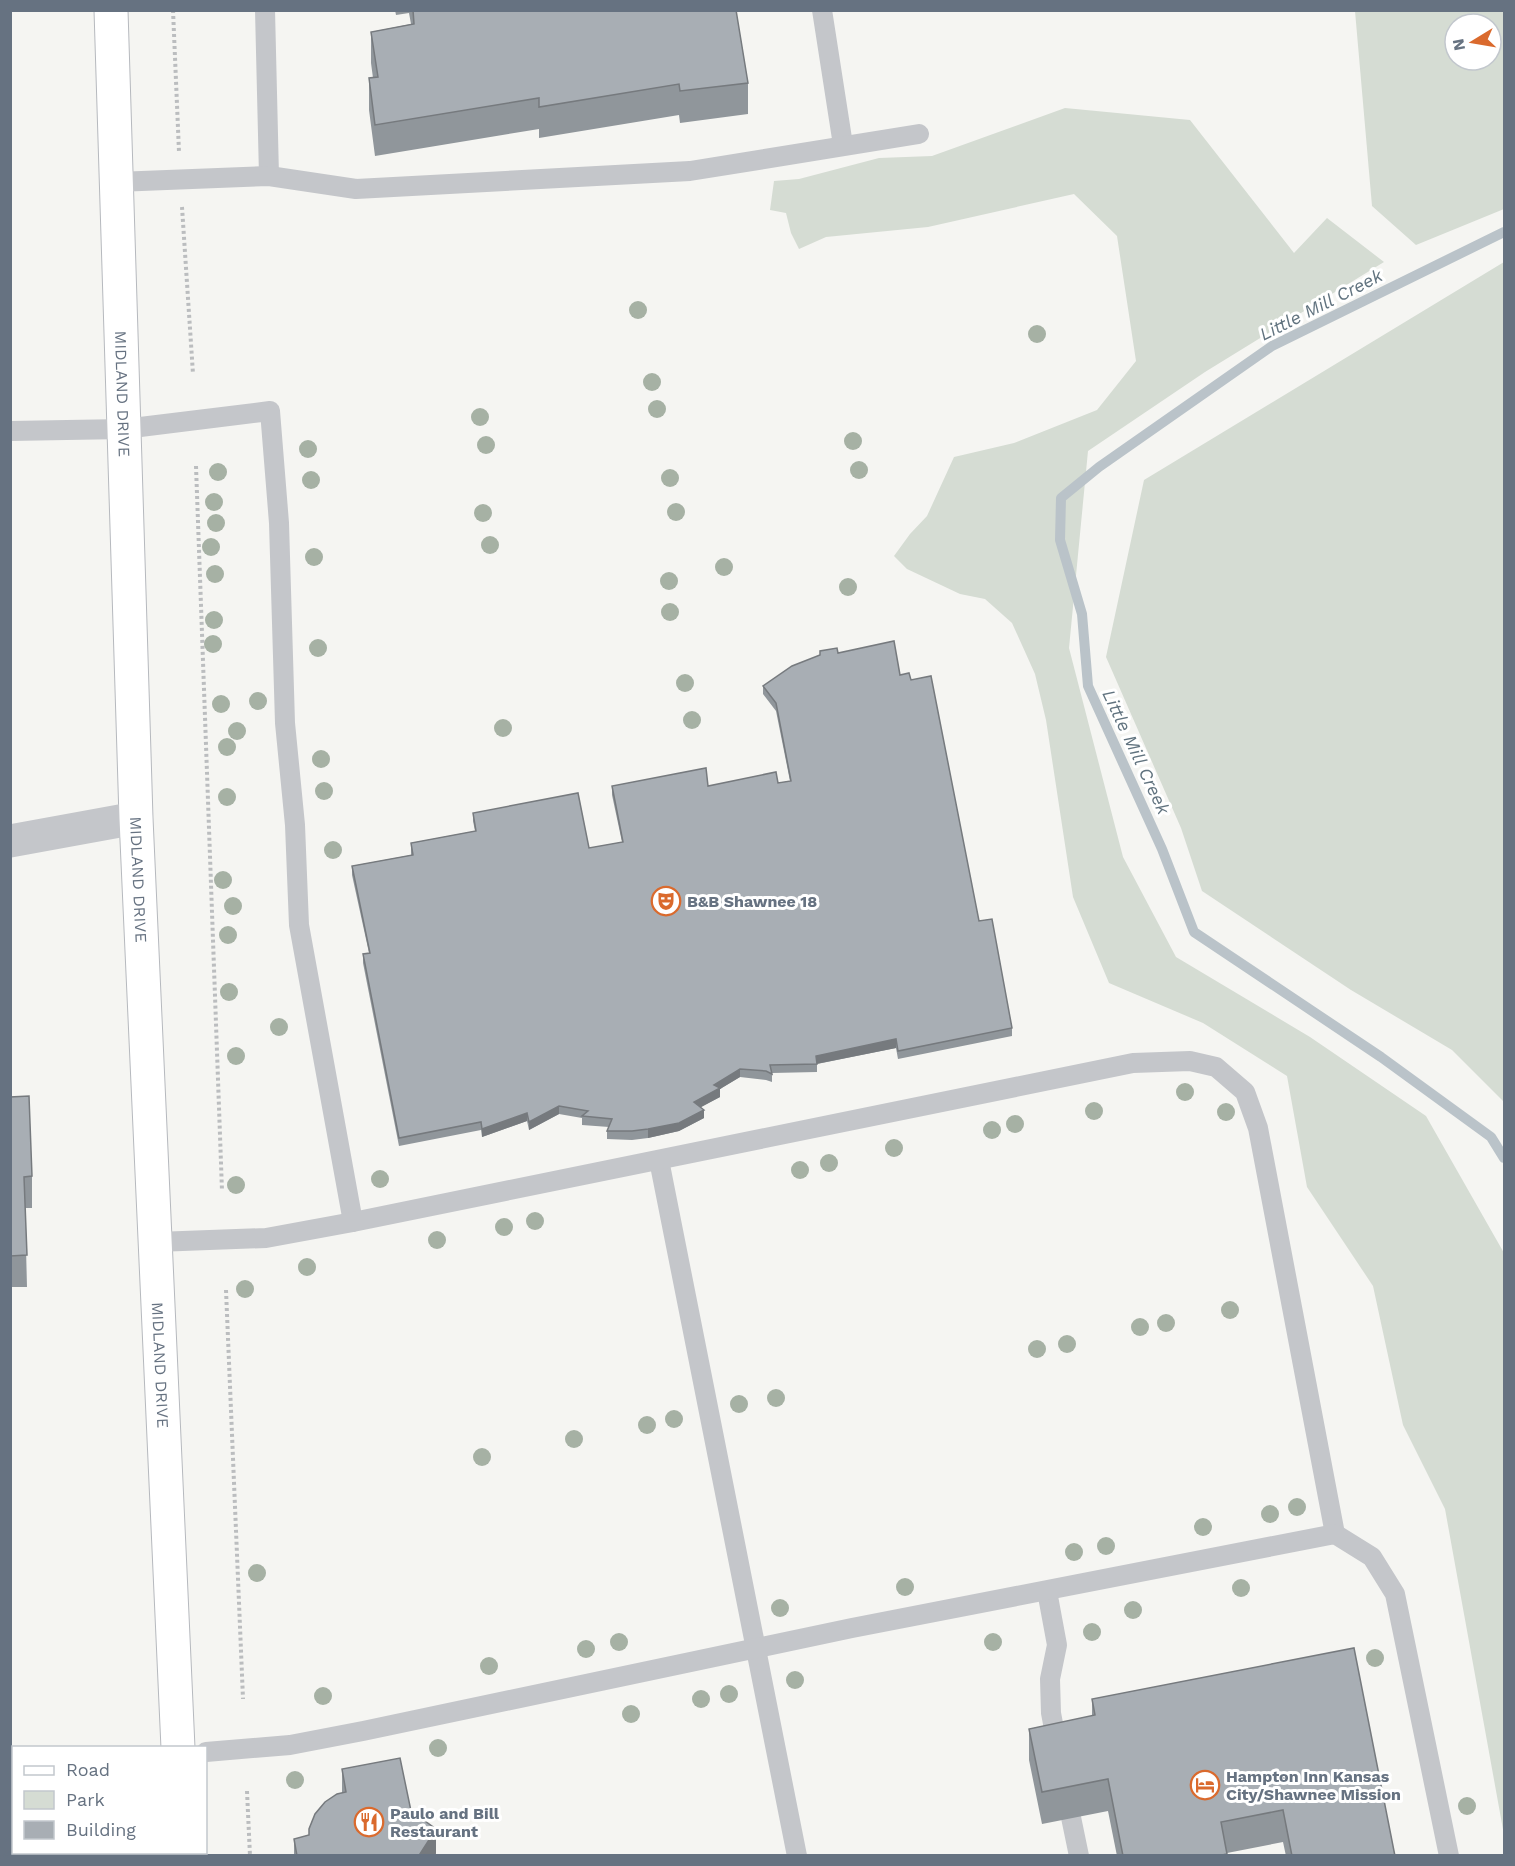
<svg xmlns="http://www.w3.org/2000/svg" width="1515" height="1866" viewBox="0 0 1515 1866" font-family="'Work Sans',sans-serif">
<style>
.green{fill:#d5dcd3;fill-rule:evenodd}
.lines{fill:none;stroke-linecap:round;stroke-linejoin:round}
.stream{stroke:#bac3c9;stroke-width:10}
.secondary-casing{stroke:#b6b9be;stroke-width:35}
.path{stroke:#bbbdbf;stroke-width:4;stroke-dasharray:3 3;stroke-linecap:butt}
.lane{stroke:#c4c6ca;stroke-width:20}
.street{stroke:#c4c6ca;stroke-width:33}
.secondary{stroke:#fff;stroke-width:33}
.tree{fill:#a6b1a4}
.wall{fill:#90969b}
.shaded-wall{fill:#767a7e}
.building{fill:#a8aeb4;stroke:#767a7e;stroke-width:1.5}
.labels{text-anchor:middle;stroke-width:6;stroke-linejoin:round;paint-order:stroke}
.street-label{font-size:16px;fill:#667281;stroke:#fff}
.poi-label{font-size:16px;font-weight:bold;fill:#667281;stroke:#fff;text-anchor:start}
.water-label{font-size:18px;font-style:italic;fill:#61737f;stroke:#fff}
</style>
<rect width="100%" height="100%" fill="#f5f5f2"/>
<g class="green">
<path d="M1355 11H1504V209L1416 245 1372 206ZM1455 24H1491V60H1455Z"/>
<polygon points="1065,108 1190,120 1294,253 1327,218 1384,262 1205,372 1088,451 1069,648 1123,857 1176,957 1310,1037 1426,1116 1504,1253 1504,1835 1445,1509 1403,1425 1373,1286 1307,1187 1287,1076 1203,1023 1109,983 1073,897 1046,720 1035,674 1012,623 985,599 960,594 907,569 894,556 910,534 927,516 954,457 1014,443 1097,410 1136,361 1117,236 1074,194 928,227 826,237 799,249 791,233 786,213 770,210 774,181 799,179 879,158 932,156"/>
<polygon points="1504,262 1504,1102 1452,1050 1351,990 1202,891 1181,828 1106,657 1144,480"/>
</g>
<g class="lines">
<polyline class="stream" points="1504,232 1272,346 1099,467 1061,498 1060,540 1082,614 1088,686 1162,849 1194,932 1381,1057 1491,1137 1504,1158"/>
<g class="secondary-casing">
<g id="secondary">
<path id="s1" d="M111 10 136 818 178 1748"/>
<polyline points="182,1852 183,1856"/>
</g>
</g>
<g class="path">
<polyline points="173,10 179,152"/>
<polyline points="182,207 193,374"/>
<polyline points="196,466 222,1191"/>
<polyline points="226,1290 243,1699"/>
<polyline points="247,1791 250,1856"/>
</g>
<g class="lane">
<polyline points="265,10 269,176"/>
<polyline points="822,10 843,145"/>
<polyline points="116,182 269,176 356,189 690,171 919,134"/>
<polyline points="10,431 124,429 270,411 279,523 285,723 295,825 299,925 353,1222"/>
<polyline points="659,1160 797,1856"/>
<polyline points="156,1242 266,1238 353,1222 1133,1063 1190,1061 1216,1067 1245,1092 1258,1128 1335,1534"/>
<polyline points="1047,1591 1057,1645 1050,1679 1051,1713 1058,1750"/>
<polyline points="206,1752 290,1745 363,1731 852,1628 1335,1534 1372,1557 1395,1594 1449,1856"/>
<polyline points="1066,1793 1079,1856"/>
</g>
<polyline class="street" points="10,841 136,818"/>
<use href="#secondary" class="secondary"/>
</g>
<g class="tree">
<circle cx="638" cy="310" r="9"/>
<circle cx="1037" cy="334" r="9"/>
<circle cx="652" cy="382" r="9"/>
<circle cx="657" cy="409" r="9"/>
<circle cx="480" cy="417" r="9"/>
<circle cx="853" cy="441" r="9"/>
<circle cx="486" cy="445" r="9"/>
<circle cx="308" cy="449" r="9"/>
<circle cx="859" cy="470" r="9"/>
<circle cx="218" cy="472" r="9"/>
<circle cx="670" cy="478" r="9"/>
<circle cx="311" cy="480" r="9"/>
<circle cx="214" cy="502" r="9"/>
<circle cx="676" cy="512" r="9"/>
<circle cx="483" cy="513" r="9"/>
<circle cx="216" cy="523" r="9"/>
<circle cx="490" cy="545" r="9"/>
<circle cx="211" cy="547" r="9"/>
<circle cx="314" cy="557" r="9"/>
<circle cx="724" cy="567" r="9"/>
<circle cx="215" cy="574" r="9"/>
<circle cx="669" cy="581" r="9"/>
<circle cx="848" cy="587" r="9"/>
<circle cx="670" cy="612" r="9"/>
<circle cx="214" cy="620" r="9"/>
<circle cx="213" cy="644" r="9"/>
<circle cx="318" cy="648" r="9"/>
<circle cx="685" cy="683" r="9"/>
<circle cx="258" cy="701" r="9"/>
<circle cx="221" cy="704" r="9"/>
<circle cx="692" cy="720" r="9"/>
<circle cx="503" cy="728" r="9"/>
<circle cx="237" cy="731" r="9"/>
<circle cx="227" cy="747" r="9"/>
<circle cx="321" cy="759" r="9"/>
<circle cx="324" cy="791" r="9"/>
<circle cx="227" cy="797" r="9"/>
<circle cx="333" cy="850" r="9"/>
<circle cx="223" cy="880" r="9"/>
<circle cx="233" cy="906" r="9"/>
<circle cx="228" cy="935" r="9"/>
<circle cx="229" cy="992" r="9"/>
<circle cx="279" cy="1027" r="9"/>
<circle cx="236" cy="1056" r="9"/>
<circle cx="1185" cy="1092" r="9"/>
<circle cx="1094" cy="1111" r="9"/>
<circle cx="1226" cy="1112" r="9"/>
<circle cx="1015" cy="1124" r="9"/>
<circle cx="992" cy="1130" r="9"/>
<circle cx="894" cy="1148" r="9"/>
<circle cx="829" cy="1163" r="9"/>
<circle cx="800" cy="1170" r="9"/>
<circle cx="380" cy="1179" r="9"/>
<circle cx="236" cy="1185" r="9"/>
<circle cx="535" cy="1221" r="9"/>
<circle cx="504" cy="1227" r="9"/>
<circle cx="437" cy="1240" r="9"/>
<circle cx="307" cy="1267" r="9"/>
<circle cx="245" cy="1289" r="9"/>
<circle cx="1230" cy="1310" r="9"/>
<circle cx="1166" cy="1323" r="9"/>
<circle cx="1140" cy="1327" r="9"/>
<circle cx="1067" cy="1344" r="9"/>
<circle cx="1037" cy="1349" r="9"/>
<circle cx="776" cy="1398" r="9"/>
<circle cx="739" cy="1404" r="9"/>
<circle cx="674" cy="1419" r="9"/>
<circle cx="647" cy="1425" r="9"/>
<circle cx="574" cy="1439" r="9"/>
<circle cx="482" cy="1457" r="9"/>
<circle cx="1297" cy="1507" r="9"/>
<circle cx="1270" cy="1514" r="9"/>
<circle cx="1203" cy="1527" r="9"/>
<circle cx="1106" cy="1546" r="9"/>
<circle cx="1074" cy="1552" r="9"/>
<circle cx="257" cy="1573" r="9"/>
<circle cx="905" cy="1587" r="9"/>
<circle cx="1241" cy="1588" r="9"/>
<circle cx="780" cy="1608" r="9"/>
<circle cx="1133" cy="1610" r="9"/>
<circle cx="1092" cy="1632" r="9"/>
<circle cx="619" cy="1642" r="9"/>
<circle cx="993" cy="1642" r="9"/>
<circle cx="586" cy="1649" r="9"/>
<circle cx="1375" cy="1658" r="9"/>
<circle cx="489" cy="1666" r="9"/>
<circle cx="795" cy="1680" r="9"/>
<circle cx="729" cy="1694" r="9"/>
<circle cx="323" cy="1696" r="9"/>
<circle cx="701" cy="1699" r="9"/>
<circle cx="631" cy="1714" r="9"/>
<circle cx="438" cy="1748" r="9"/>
<circle cx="295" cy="1780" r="9"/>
<circle cx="1467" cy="1806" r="9"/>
</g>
<g class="wall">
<polygon points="395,10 736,10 748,83 748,114 680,123 679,115 539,138 539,129 375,156 369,110 369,78 373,78 371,63 371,32 411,24 409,13 396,15"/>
<polygon points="820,651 838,653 900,675 979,921 1012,1028 1012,1036 898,1059 896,1048 817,1064 817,1072 772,1073 772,1082 766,1080 740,1077 720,1089 720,1097 700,1107 704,1118 679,1131 648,1138 632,1140 607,1139 607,1131 609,1127 582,1125 582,1118 559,1114 529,1130 527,1121 482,1137 481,1130 399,1146 363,963 363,954 369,953 352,875 352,866 411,855 411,843 475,831 473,821 473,813 589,848 622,842 612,795 612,786 708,786 778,783 790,781 776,711 763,694 763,686 820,655"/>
<polygon points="10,1097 32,1176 32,1208 25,1208 27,1287 10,1287"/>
<polygon points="1092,1699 1395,1856 1286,1856 1283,1842 1227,1853 1227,1856 1117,1856 1108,1811 1042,1824 1029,1760 1029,1729 1092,1716"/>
<polygon points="342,1769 411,1811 436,1853 435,1856 294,1856 294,1839 309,1836 342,1793"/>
</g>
<g class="shaded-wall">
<polygon points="896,1039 896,1048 816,1064 816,1056"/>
<polygon points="740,1069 740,1077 720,1089 720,1097 694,1111 694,1102 714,1085"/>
<polygon points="559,1106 559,1114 529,1130 529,1122"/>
<polygon points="704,1110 704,1118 679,1131 648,1138 648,1129"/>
<polygon points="527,1113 527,1121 482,1137 482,1129"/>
<polygon points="436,1829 436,1853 435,1856 420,1856 420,1854"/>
</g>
<g class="building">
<polygon points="413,10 736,10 748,83 680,91 679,84 539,107 539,98 375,125 369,78 378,77 371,32 414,24"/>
<polygon points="894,641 900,675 909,673 911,680 931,676 979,921 992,919 1012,1028 898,1051 896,1039 816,1056 817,1064 770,1065 772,1074 766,1071 740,1069 714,1085 720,1088 694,1102 704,1110 679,1123 648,1129 632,1131 607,1131 612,1119 582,1116 588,1111 559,1106 529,1122 527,1113 482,1129 481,1122 399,1138 363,954 370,953 352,866 413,855 411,843 476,831 473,813 578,793 589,848 623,842 612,786 706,768 708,786 776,772 778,783 791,781 776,703 763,686 792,666 820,655 820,651 837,648 838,653"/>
<polygon points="29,1096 32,1176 24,1177 27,1255 10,1256 10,1097"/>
<polygon points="1354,1648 1395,1856 1292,1856 1283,1810 1221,1822 1227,1854 1217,1856 1123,1856 1108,1779 1042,1792 1029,1729 1095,1715 1092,1699"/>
<polygon points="400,1758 411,1811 436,1829 420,1854 422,1856 297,1856 294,1839 309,1835 309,1829 315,1814 325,1802 337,1794 346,1792 342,1769"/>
</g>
<defs>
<g id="theatre-ring" transform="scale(1.5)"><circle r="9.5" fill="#fff" stroke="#da6a2d" stroke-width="1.5"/><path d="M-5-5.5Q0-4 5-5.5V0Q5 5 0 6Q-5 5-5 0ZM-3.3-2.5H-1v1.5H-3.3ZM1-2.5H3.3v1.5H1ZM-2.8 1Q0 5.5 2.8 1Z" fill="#da6a2d"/></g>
<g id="hotel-ring" transform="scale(1.5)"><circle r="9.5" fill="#fff" stroke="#da6a2d" stroke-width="1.5"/><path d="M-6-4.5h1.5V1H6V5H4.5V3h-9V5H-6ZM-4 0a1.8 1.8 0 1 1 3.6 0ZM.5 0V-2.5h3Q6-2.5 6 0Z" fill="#da6a2d"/></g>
<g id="restaurant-ring" transform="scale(1.5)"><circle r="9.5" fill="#fff" stroke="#da6a2d" stroke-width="1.5"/><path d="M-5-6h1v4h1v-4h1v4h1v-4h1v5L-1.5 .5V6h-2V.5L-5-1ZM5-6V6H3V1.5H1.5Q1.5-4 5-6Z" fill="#da6a2d"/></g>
</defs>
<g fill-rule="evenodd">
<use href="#theatre-ring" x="666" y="901"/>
<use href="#hotel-ring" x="1205" y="1785"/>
<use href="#restaurant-ring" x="369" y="1822"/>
</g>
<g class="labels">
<g class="street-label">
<text dy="6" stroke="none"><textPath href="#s1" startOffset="384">MIDLAND DRIVE</textPath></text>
<text dy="6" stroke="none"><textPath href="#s1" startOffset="870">MIDLAND DRIVE</textPath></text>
<text dy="6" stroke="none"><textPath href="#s1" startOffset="1356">MIDLAND DRIVE</textPath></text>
</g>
<g class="poi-label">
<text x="687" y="907">B&amp;B Shawnee 18</text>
<text x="1226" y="1782">Hampton Inn Kansas<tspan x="1226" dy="18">City/Shawnee Mission</tspan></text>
<text x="390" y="1819">Paulo and Bill<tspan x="390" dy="18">Restaurant</tspan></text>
</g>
<g class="water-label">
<text transform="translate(1321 305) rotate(-27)" y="6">Little Mill Creek</text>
<text transform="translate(1136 752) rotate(65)" y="6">Little Mill Creek</text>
</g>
</g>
<rect width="1515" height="1866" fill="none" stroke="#667281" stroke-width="24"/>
<rect x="12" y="1746" width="195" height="108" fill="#ffffff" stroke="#c2c7cd" stroke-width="1.5"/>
<rect x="24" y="1766" width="30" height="9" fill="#ffffff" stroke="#c2c7cd" stroke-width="1.5"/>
<text x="66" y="1776" font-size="18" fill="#667281">Road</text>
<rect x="24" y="1791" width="30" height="18" fill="#d5dcd3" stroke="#c2c7cd" stroke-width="1.5"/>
<text x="66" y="1806" font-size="18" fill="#667281">Park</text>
<rect x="24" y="1821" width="30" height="18" fill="#a8aeb4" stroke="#c2c7cd" stroke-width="1.5"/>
<text x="66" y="1836" font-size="18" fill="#667281">Building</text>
<g transform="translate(1473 42) rotate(259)"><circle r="28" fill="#ffffff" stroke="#c2c7cd" stroke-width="1.5"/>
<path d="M0-4.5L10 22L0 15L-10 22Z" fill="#da6a2d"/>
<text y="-9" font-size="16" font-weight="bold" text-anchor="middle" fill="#667281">N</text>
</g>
</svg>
